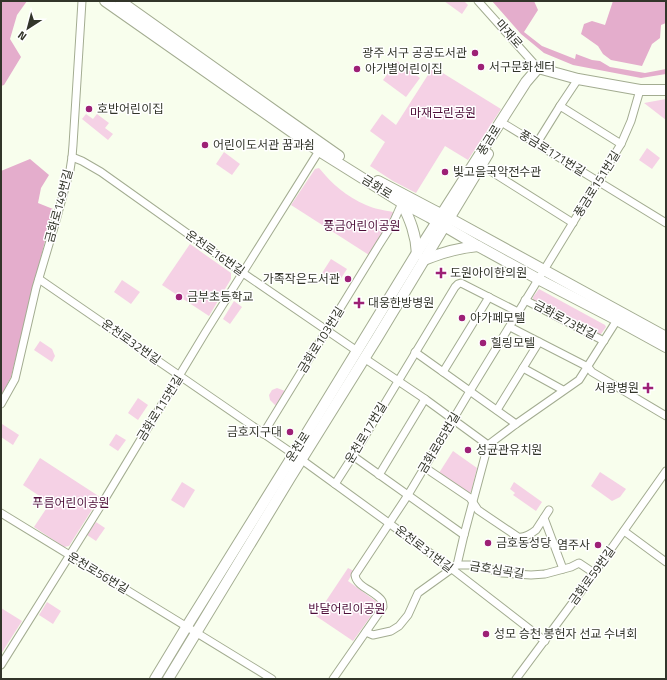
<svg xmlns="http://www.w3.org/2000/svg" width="667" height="680" viewBox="0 0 667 680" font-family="'Titillium Web','Noto Sans KR',sans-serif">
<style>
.green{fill:#f5d1e5}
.forest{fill:#e4adcc}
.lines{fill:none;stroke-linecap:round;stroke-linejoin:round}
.street-casing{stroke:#a3ac91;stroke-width:9}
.secondary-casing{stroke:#a3ac91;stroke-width:12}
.street{stroke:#fff;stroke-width:7}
.secondary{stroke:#fff;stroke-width:10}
.poi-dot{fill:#9d2076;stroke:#fff;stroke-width:1.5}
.labels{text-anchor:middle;stroke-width:3;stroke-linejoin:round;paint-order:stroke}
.street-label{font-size:12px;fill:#32352a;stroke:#fff}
.poi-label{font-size:12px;fill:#32352a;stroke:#fff;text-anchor:start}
.park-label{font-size:12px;fill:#4d0e39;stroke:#fff}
</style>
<rect width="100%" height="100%" fill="#f8feed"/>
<g class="green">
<polygon points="444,1 464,1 468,5 462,14"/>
<polygon points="397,61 420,78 406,97 383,80"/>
<polygon points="433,67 501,109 468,160 445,146 416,193 393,181 370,166 385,142 370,131 382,114 396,125"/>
<polygon points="666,99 666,120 644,103"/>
<polygon points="86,114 93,119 97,114 109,123 105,128 113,134 108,140 82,119"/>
<polygon points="647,148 660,158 652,169 639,160"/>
<polygon points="224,152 240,164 232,175 216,164"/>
<path d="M319 168C332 184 347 197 366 205 374 209 384 210 393 212L394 215 369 255 291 205 315 169Z"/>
<polygon points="190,244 231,273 231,279 209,316 162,285"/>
<polygon points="331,259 347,269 338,283 322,273"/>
<polygon points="122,280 140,292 131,304 114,292"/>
<polygon points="539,289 605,325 606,327 601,334 599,335 533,300 533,297"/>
<polygon points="234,301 242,307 230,324 223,319"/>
<polygon points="40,341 52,349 55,356 52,362 34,350"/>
<polygon points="277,388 285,391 276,406 270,400 269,395 272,390"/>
<polygon points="138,398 148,405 138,420 128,413"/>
<polygon points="2,424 19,435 13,445 1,437 1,425"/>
<polygon points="116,434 126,440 118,451 109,445"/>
<polygon points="453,451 477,468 471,492 468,493 439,473"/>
<polygon points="40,458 100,497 69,546 64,547 34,527 50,503 23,485"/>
<polygon points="600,472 626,489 620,497 612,501 591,486"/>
<polygon points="182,482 195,490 184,508 171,500"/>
<polygon points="514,482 542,502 536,511 513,495 515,493 510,489"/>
<polygon points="96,522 105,528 96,541 87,535"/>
<polygon points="348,568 354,571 348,581 377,602 378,606 353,641 316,616"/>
<polygon points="47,602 61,611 53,624 39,615"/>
<polygon points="1,608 22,621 1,654"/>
</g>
<g class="forest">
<polygon points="1,1 27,1 17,15 10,39 21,57 4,85 1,86"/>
<polygon points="492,1 534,1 538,10 524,32 542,46 575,59 576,54 592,60 600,61 610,67 645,73 666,69 666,74 641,78 573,65 544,53 521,34"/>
<polygon points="613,1 665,1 665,8 666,9 666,23 661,25 660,38 652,44 642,66 611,60 603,54 598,46 581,34 584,24 592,21 605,25"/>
<polygon points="30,159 49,175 41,188 38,203 53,209 11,377 1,396 1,171"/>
</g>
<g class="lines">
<g class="street-casing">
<g id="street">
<polyline points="478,1 538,68"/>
<polyline points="560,106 578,79"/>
<polyline points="506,125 666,223"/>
<polyline points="537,143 560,106 621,144"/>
<polyline points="72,157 82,161 101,172 243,273 357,351"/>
<polyline points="481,165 573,223"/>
<polyline points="39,279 302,460 452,569 545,641"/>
<polyline points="525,300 604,341"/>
<polyline points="510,327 588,367 592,372 666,416"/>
<polyline points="415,352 516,424"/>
<polyline points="364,358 425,399 488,445"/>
<polyline points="523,368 563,390"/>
<polyline points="443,372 489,297"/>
<polyline points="1,404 15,379 36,288 55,224 70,170 72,157 73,145 82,1"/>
<polyline points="497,410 539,342"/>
<polyline points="263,434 379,245 393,223 402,203"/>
<polyline points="353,456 464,535"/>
<path d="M424 467 470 498 478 510 518 537C525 538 531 534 536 530L549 510"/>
<polyline points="379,475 425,399"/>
<polyline points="335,484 353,456 455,287 458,284 461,283 518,312"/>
<polyline points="1,513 272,679"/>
<polyline points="544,518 563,569"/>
<polyline points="624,531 666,562"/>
<polyline points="457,565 464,535 488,445 516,424 579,380 617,320"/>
<polyline points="366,632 373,635 391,631 399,626 408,615 418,593 457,565 472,565 483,567 502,573 531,575 545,574 571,567 579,563 594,573"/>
<polyline points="1,665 103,502 205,333 319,151"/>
<path d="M333 679 383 607C383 605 383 603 382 601 376 591 356 587 355 575L408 495 470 391 621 144 631 121 640 90"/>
<polyline points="516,679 582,590 666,471"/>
</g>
</g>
<g class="secondary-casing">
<g id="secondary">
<polyline points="105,1 319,151 399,201 429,217 478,246 538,279 617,320 666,347"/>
<polyline points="120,1 282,116 339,156"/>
<polyline points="538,68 578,79 640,90 666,90"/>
<polyline points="378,181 433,210 449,218 666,337"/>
<path d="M402 203C410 220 416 234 417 254"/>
<path d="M424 260C443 252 457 248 478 246"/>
<polyline points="155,679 187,626 302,441 415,256 526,82 538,68"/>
<polyline points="168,679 290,478 377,338 488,154"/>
</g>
</g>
<use href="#street" class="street"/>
<use href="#secondary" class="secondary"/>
</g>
<g class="poi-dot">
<circle cx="475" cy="53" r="4"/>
<circle cx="481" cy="67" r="4"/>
<circle cx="357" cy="69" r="4"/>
<circle cx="89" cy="109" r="4"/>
<circle cx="205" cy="145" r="4"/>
<circle cx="445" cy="172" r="4"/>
<path d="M439 267h4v4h4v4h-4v4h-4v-4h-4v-4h4z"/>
<circle cx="348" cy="279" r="4"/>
<circle cx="179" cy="297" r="4"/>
<path d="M357 297h4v4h4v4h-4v4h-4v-4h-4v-4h4z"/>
<circle cx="462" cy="318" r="4"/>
<circle cx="483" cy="343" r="4"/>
<path d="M646 382h4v4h4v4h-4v4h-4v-4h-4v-4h4z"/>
<circle cx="290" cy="432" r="4"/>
<circle cx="468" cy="450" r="4"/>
<circle cx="488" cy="543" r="4"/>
<circle cx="598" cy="545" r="4"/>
<circle cx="486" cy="634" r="4"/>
</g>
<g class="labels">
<g class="street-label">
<text transform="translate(509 34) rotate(48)" y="4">마재로</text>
<text transform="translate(489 140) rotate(-58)" y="4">풍금로</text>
<text transform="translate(552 153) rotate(32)" y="4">풍금로171번길</text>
<text transform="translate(597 184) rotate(-58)" y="4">풍금로151번길</text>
<text transform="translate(377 187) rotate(32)" y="4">금화로</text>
<text transform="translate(59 206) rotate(-75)" y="4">금화로149번길</text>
<text transform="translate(215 253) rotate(35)" y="4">운천로16번길</text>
<text transform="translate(565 320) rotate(28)" y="4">금화로73번길</text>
<text transform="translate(321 340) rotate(-58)" y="4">금화로103번길</text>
<text transform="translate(131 342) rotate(35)" y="4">운천로32번길</text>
<text transform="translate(160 408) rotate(-58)" y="4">금화로115번길</text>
<text transform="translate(366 433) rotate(-59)" y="4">운천로17번길</text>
<text transform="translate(439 443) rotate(-59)" y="4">금화로85번길</text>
<text transform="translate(298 447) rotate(-57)" y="4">운천로</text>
<text transform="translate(424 549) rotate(37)" y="4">운천로31번길</text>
<text transform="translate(497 570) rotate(9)" y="4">금호심곡길</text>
<text transform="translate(98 573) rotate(31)" y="4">운천로56번길</text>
<text transform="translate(592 576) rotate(-54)" y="4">금화로59번길</text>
</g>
<g class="poi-label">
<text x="467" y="57" text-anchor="end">광주 서구 공공도서관</text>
<text x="489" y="71">서구문화센터</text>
<text x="365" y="73">아가별어린이집</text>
<text x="97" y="113">호반어린이집</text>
<text x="213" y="149">어린이도서관 꿈과쉼</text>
<text x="453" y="176">빛고을국악전수관</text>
<text x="450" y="277">도원아이한의원</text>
<text x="340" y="283" text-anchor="end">가족작은도서관</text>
<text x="187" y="301">금부초등학교</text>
<text x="368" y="307">대웅한방병원</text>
<text x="470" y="322">아가페모텔</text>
<text x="491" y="347">힐링모텔</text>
<text x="639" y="392" text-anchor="end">서광병원</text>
<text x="282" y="436" text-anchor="end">금호지구대</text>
<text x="476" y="454">성균관유치원</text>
<text x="496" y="547">금호동성당</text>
<text x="590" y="549" text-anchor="end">염주사</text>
<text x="494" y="638">성모 승천 봉헌자 선교 수녀회</text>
</g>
<g class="park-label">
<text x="443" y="117">마재근린공원</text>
<text x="362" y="230">풍금어린이공원</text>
<text x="71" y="507">푸름어린이공원</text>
<text x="347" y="613">반달어린이공원</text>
</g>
</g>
<rect width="667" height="680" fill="none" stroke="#32352a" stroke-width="4"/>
<g transform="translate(28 28) rotate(216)" stroke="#ffffff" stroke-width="3" paint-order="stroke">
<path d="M0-3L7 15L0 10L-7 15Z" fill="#32352a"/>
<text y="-6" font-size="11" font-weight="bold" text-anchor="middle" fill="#32352a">N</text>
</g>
</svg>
